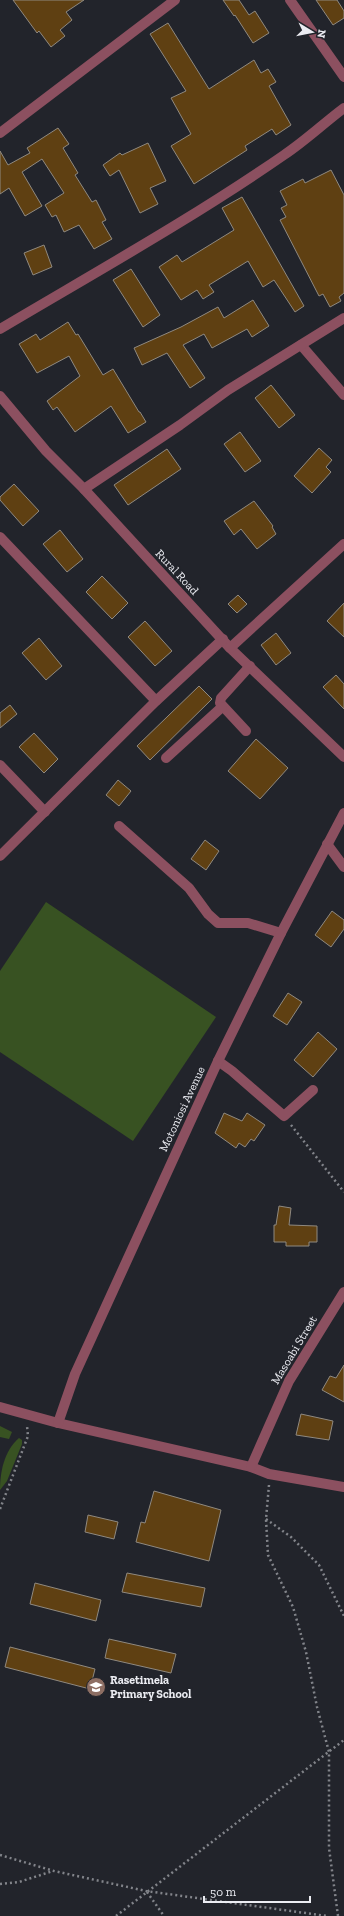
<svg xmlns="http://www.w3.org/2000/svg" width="344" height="1916" viewBox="0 0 344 1916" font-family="'Zilla Slab',serif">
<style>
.green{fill:#385222}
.building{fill:#5f4012;stroke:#8f8980}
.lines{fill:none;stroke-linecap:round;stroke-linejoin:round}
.path{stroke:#82848a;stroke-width:2.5;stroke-dasharray:2 3;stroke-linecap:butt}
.minor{stroke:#8c5060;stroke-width:10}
.labels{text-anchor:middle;stroke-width:4;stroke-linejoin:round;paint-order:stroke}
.street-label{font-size:12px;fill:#ebecf2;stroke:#22242b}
.poi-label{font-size:12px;font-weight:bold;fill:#ebecf2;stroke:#22242b;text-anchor:start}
</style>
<rect width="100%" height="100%" fill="#22242b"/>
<g class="green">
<polygon points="46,902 216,1017 133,1141 0,1052 0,971"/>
<polygon points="0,1426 12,1432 9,1439 0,1437"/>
<path d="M19 1438 22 1440V1444L7 1481 0 1490C0 1472 4 1451 19 1438Z"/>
</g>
<g class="building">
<polygon points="13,0 84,0 66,12 72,20 60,30 65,36 51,47 39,31 37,33"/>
<polygon points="223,0 239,0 249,15 255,11 269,33 253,43 235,15 234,16"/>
<polygon points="316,0 337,0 344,11 344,18 333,25"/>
<polygon points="168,23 209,89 254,60 261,73 268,69 276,82 269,86 291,125 276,135 272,129 245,146 247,150 194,184 171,146 191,134 171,98 186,91 150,34"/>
<polygon points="58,128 69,144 63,148 78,173 75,175 92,202 96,200 106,220 102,222 112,239 94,249 79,225 64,232 56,215 52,217 45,205 64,193 42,159 22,172 42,206 25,216 9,188 0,194 0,151 8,165 30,153 27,148"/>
<polygon points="148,143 166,181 150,188 158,204 140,213 119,170 110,176 103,165 120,153 122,155"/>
<polygon points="331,170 344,195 344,293 339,297 341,301 330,307 323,294 319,296 280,220 286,217 281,208 287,205 280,191 303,179 305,183"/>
<polygon points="242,197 304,306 295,312 274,280 263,287 248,261 209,285 214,292 203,299 197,290 181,300 159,267 177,255 182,262 234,230 222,208"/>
<polygon points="44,245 52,267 33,275 24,253"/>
<polygon points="131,269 160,315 143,327 113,280"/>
<polygon points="253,300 269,326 252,337 247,329 212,348 204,334 183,345 205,378 190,388 167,353 142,365 134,348 181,327 218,307 224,318"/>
<polygon points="68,322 76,335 78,334 103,375 113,369 139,412 140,412 146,422 128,433 111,406 75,432 57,407 53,410 47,401 80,376 69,356 37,373 19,344 36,334 40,340"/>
<polygon points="271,385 295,415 279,428 255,398"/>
<polygon points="240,432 261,461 245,472 224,444"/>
<polygon points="319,448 332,460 326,467 331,472 312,493 294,476"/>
<polygon points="167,449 181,469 128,505 114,485"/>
<polygon points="14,484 39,511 23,526 0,500 0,497"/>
<polygon points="254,501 273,526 272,527 276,534 257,549 241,529 234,535 224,521"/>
<polygon points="60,530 83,559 67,572 43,544"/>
<polygon points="102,576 128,603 112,619 86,592"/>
<polygon points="238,595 247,604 237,613 228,604"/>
<polygon points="344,603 344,637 327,621"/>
<polygon points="145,621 172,651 155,666 128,637"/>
<polygon points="276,633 291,653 276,665 261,645"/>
<polygon points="39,638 62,666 46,680 22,653"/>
<polygon points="336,675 344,684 344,709 323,687"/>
<polygon points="199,686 212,699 150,760 137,746"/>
<polygon points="10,705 17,714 0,728 0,713"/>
<polygon points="34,733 58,759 44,773 19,747"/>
<polygon points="256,739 288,768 260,799 228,771"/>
<polygon points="118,780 131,791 119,806 106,795"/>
<polygon points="205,840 219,851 206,870 191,859"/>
<polygon points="332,911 344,920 344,929 331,947 315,935"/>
<polygon points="288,993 302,1002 287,1025 273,1016"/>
<polygon points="318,1032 337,1049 313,1077 294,1060"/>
<polygon points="224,1113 242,1121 247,1113 265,1125 254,1141 251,1139 245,1147 239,1143 236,1148 215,1133"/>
<polygon points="279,1206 291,1208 289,1225 317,1226 317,1242 309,1242 309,1246 286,1246 286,1242 274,1242 274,1225 276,1225"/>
<polygon points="344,1365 344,1402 322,1390 330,1376 336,1378"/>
<polygon points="301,1414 333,1421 329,1440 296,1435"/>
<polygon points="154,1491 221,1510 209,1561 136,1542 141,1522 145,1523"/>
<polygon points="88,1515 118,1522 114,1539 85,1532"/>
<polygon points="127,1573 205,1588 201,1607 122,1592"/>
<polygon points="35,1583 101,1600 96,1621 30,1604"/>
<polygon points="109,1639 176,1654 171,1673 105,1658"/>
<polygon points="10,1647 95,1669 90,1689 5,1667"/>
</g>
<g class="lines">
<g class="path">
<polyline points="291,1125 344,1192"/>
<polyline points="269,1485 266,1519 268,1555 293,1607 306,1652 317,1707 329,1752 329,1848 338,1916"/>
<polyline points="0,1509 28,1436 27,1426"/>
<polyline points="266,1519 291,1537 319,1565 344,1616"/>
<polyline points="0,1855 54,1871 146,1891 327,1916"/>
<polyline points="0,1884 19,1882 53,1871"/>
<polyline points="147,1892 164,1916"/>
<polyline points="116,1916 344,1740"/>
</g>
<g class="minor">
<polyline points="290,0 344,77"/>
<polyline points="0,133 175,0"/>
<path d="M0 329C96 272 193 218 284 155 305 141 324 123 344 108"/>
<polyline points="301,345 344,395"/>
<polyline points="0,396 46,451 84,489 230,648 344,757"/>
<polyline points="84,489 180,425 228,390 344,318"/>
<polyline points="0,537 156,701"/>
<polyline points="230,648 344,544"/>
<polyline points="246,731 220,703 221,698 250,666"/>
<polyline points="166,758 222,707"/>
<polyline points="0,765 45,812"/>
<polyline points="119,826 189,888 208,914 218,923 248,923 281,933"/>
<polyline points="327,844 344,867"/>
<polyline points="0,856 156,701 223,639"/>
<polyline points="218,1061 232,1071 284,1116 313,1090"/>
<polyline points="0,1407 58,1423 251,1467 269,1474 344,1487"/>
<polyline points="58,1423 75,1374 218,1061 281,933 344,813"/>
<polyline points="251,1467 289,1381 344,1292"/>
</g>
</g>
<defs>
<g id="school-disc" transform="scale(1)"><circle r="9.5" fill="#8d6e63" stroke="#22242b"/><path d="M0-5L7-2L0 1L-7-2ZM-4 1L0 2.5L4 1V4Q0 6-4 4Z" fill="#fff"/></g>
</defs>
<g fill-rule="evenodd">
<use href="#school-disc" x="96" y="1687"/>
</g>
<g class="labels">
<g class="street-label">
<text transform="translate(177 572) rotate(47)" y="4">Rural Road</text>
<text transform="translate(182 1109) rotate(-65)" y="4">Motoniosi Avenue</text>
<text transform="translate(294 1350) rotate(-59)" y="4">Masoabi Street</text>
</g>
<g class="poi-label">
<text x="110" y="1684">Rasetimela<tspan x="110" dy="14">Primary School</tspan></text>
</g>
</g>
<g transform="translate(312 32) rotate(100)" stroke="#22242b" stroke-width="3" paint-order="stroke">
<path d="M0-3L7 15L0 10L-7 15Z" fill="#ebecf2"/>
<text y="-6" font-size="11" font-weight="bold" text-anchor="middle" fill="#ebecf2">N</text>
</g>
<path d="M204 1896v6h106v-6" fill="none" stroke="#ebecf2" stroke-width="2"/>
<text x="210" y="1896" font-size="12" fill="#ebecf2" stroke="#22242b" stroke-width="3" paint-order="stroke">50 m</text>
</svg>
